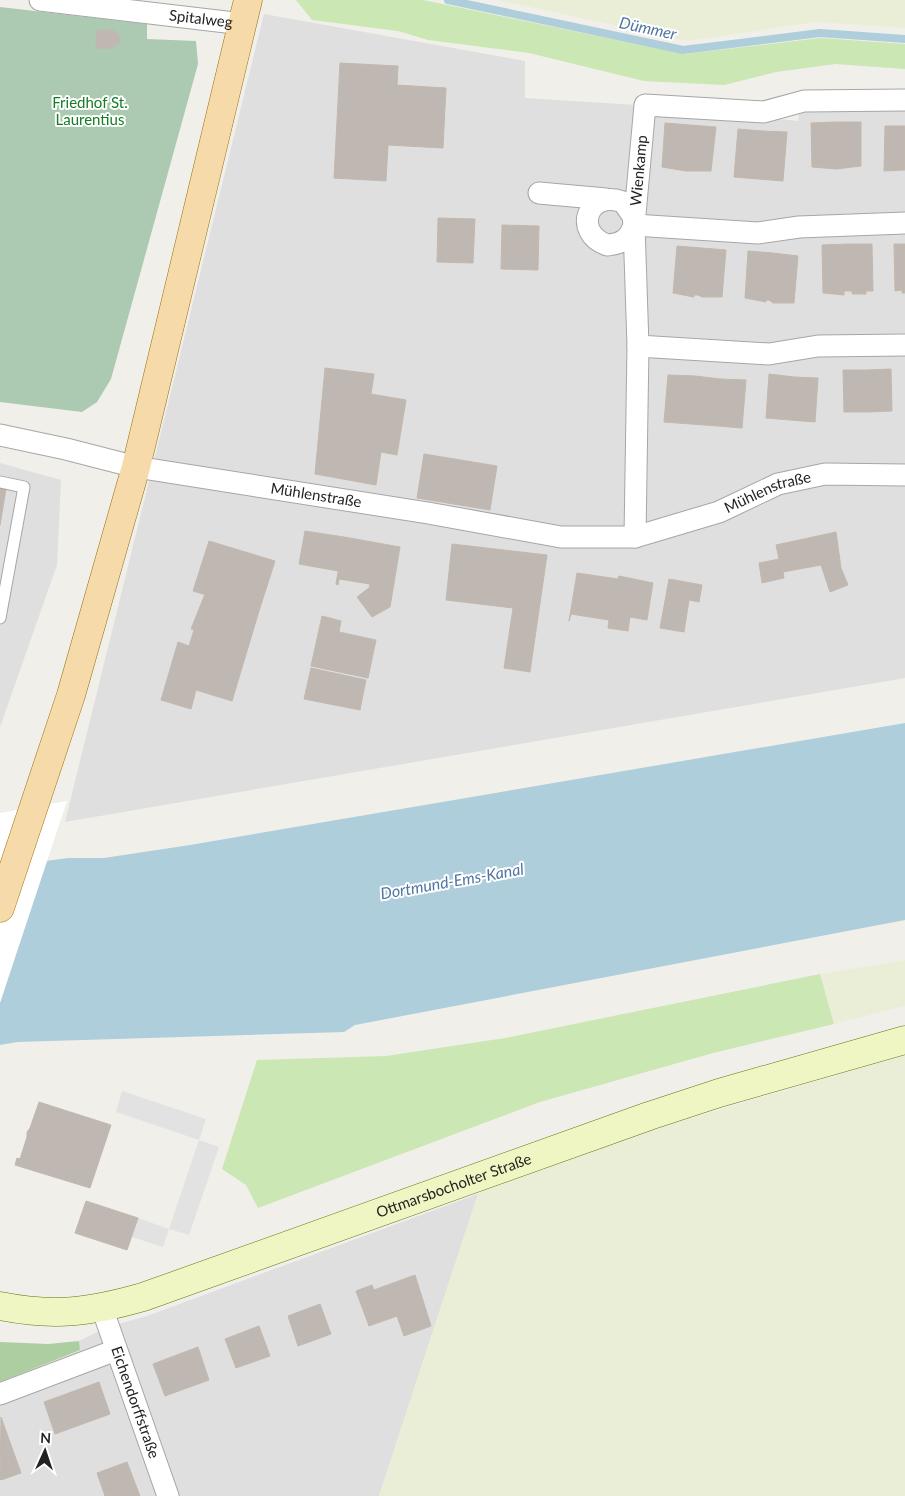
<svg xmlns="http://www.w3.org/2000/svg" width="905" height="1496" viewBox="0 0 905 1496" font-family="Lato,sans-serif">
<style>
.residential{fill:#e0dfdf}
.farmland{fill:#ebeed7}
.grass{fill:#cae7b4}
.forest{fill:#accea1}
.cemetery{fill:#acc9b2}
.parking{fill:#e2e2e2}
.water{fill:#aecedb}
.pier{fill:#fff}
.lines{fill:none;stroke-linecap:round;stroke-linejoin:round}
.stream{stroke:#aecedb;stroke-width:8}
.building{fill:#bfb8b2;stroke:#c2b8ad}
.service-casing{stroke:#a6a6a6;stroke-width:13}
.minor-casing{stroke:#a6a6a6;stroke-width:23}
.secondary-casing{stroke:#63750d;stroke-width:29}
.primary-casing{stroke:#95700b;stroke-width:29}
.service{stroke:#fff;stroke-width:11}
.minor{stroke:#fff;stroke-width:21}
.secondary{stroke:#f0f6c3;stroke-width:28}
.primary{stroke:#f6daaa;stroke-width:28}
.labels{text-anchor:middle;stroke-width:4;stroke-linejoin:round;paint-order:stroke}
.street-label{font-size:15px;fill:#222;stroke:#fff}
.park-label{font-size:15px;fill:#147c23;stroke:#fff}
.water-label{font-size:16px;font-style:italic;fill:#5175a4;stroke:#fff}
</style>
<rect width="100%" height="100%" fill="#f1efea"/>
<g class="residential">
<polygon points="264,14 525,61 525,98 637,105 798,121 800,109 905,108 905,678 65,822"/>
<polygon points="0,463 61,480 57,565 0,727"/>
<polygon points="478,1194 379,1496 0,1496 0,1382 80,1350 79,1341 107,1327 147,1316"/>
</g>
<g class="farmland">
<polygon points="497,0 905,0 905,28 815,22 688,41"/>
<polygon points="905,960 905,1006 834,1024 820,974"/>
<polygon points="905,1055 905,1496 379,1496 478,1194 495,1184 557,1160 721,1109"/>
</g>
<g class="grass">
<polygon points="296,0 423,0 684,54 821,38 905,44 905,69 835,64 776,72 724,85 644,81 529,53 428,40 398,31 312,20"/>
<polygon points="820,974 834,1024 713,1053 540,1102 258,1208 246,1185 222,1169 257,1060 386,1056 505,1038"/>
</g>
<polygon class="forest" points="79,1341 80,1350 0,1382 0,1342 48,1344"/>
<polygon class="cemetery" points="0,7 147,24 147,39 196,41 198,64 111,379 97,402 82,412 0,402"/>
<polygon class="parking" points="122,1091 206,1119 199,1140 219,1147 189,1235 169,1229 163,1247 132,1237 138,1218 169,1229 199,1140 116,1112"/>
<polygon class="water" points="905,723 905,920 355,1025 344,1032 17,1042 0,1045 0,867 68,858 104,858 190,845"/>
<polygon class="pier" points="67,801 0,1003 0,813"/>
<g class="lines">
<polyline class="stream" points="448,0 683,50 820,33 905,39"/>
</g>
<g class="building">
<polygon points="97,30 112,30 120,36 120,42 112,48 96,48"/>
<polygon points="340,63 398,66 397,85 446,88 443,148 388,145 386,181 334,178"/>
<polygon points="836,122 836,169 812,167 811,123"/>
<polygon points="836,122 861,122 861,166 836,169"/>
<polygon points="665,123 690,125 686,171 662,167"/>
<polygon points="690,125 716,127 711,171 686,171"/>
<polygon points="885,126 905,126 905,170 884,171"/>
<polygon points="738,129 762,131 758,179 734,177"/>
<polygon points="762,131 787,132 783,181 758,179"/>
<polygon points="438,218 475,219 473,263 437,262"/>
<polygon points="502,225 539,226 538,270 501,269"/>
<polygon points="847,244 848,291 844,291 844,295 823,293 822,245"/>
<polygon points="847,244 872,244 873,291 866,291 866,294 852,294 852,291 848,291"/>
<polygon points="894,244 905,244 905,293 902,293 902,290 895,291"/>
<polygon points="677,246 702,248 698,295 694,295 694,297 673,293"/>
<polygon points="702,248 726,250 722,297 702,297 698,295"/>
<polygon points="748,251 773,253 769,300 766,300 766,302 745,298"/>
<polygon points="773,253 798,256 794,303 773,303 769,300"/>
<polygon points="325,368 374,374 371,394 406,400 397,455 381,452 376,485 315,474"/>
<polygon points="891,369 892,411 868,412 867,370"/>
<polygon points="843,370 867,370 868,412 844,412"/>
<polygon points="769,374 794,377 790,420 766,418"/>
<polygon points="668,375 695,376 691,424 664,422"/>
<polygon points="695,376 721,379 718,426 691,424"/>
<polygon points="794,377 818,378 815,422 790,420"/>
<polygon points="721,379 746,380 742,428 718,426"/>
<polygon points="424,454 497,466 490,510 417,498"/>
<polygon points="0,488 6,489 0,525"/>
<polygon points="305,531 344,537 338,571 299,564"/>
<polygon points="836,532 841,568 848,585 830,592 821,565 783,572 784,578 762,583 759,563 779,559 776,545"/>
<polygon points="344,537 400,547 390,607 372,617 357,597 369,588 370,584 339,579 338,585 336,584"/>
<polygon points="209,541 275,561 259,611 193,591"/>
<polygon points="452,544 547,555 530,672 504,668 513,608 446,600"/>
<polygon points="577,573 618,579 619,576 653,583 647,620 630,617 628,631 608,628 609,620 571,614 569,621"/>
<polygon points="669,579 702,585 699,602 689,600 684,632 660,628"/>
<polygon points="205,594 259,611 232,701 196,690 191,709 161,700 178,642 189,646 194,630 191,629"/>
<polygon points="322,616 341,621 339,632 376,640 368,678 311,666"/>
<polygon points="311,668 366,680 360,710 304,699"/>
<polygon points="39,1102 111,1125 90,1188 15,1165 17,1158 20,1159 27,1137 27,1132 30,1128"/>
<polygon points="86,1201 138,1218 127,1250 75,1233"/>
<polygon points="415,1275 431,1326 404,1336 397,1316 369,1326 356,1291 372,1285 374,1290"/>
<polygon points="320,1304 331,1334 298,1346 288,1316"/>
<polygon points="259,1326 270,1356 236,1368 225,1339"/>
<polygon points="198,1347 209,1380 165,1396 153,1364"/>
<polygon points="99,1382 110,1414 55,1434 44,1402"/>
<polygon points="1,1417 21,1473 1,1480 0,1479"/>
<polygon points="127,1462 140,1496 105,1496 97,1473"/>
</g>
<g class="lines">
<g class="service-casing">
<polyline id="service" points="0,482 24,487 0,618"/>
</g>
<g class="minor-casing">
<g id="minor">
<path id="s1" d="M40 0 243 24"/>
<polyline points="539,193 606,199"/>
<polyline points="634,225 758,233 799,227 905,223"/>
<polyline points="638,346 769,354 818,346 905,345"/>
<path id="s2" d="M0 435 66 449 136 467 428 513 561 537H635L719 512 778 484 825 474 905 475"/>
<path id="s3" d="M635 537 638 346 634 225 633 216 623 202C588 189 572 232 607 245 622 244 629 239 634 225L645 105 764 112 804 101 905 100"/>
<path id="s4" d="M102 1308 168 1496"/>
<polyline points="0,1394 116,1350"/>
</g>
</g>
<g class="secondary-casing">
<g id="secondary">
<path id="s5" d="M0 1306C55 1317 90 1312 143 1297L649 1116 719 1093 905 1040"/>
</g>
</g>
<g class="primary-casing">
<polyline id="primary" points="0,908 71,695 136,467 248,0"/>
</g>
<use href="#service" class="service"/>
<use href="#minor" class="minor"/>
<use href="#secondary" class="secondary"/>
<use href="#primary" class="primary"/>
</g>
<g class="labels">
<g class="street-label">
<text dy="5" stroke="none"><textPath href="#s1" startOffset="162">Spitalweg</textPath></text>
<text dy="5" stroke="none"><textPath href="#s3" startOffset="510">Wienkamp</textPath></text>
<text dy="5" stroke="none"><textPath href="#s2" startOffset="785">Mühlenstraße</textPath></text>
<text dy="5" stroke="none"><textPath href="#s2" startOffset="322">Mühlenstraße</textPath></text>
<text dy="5" stroke="none"><textPath href="#s5" startOffset="475">Ottmarsbocholter Straße</textPath></text>
<text dy="5" stroke="none"><textPath href="#s4" startOffset="100">Eichendorffstraße</textPath></text>
</g>
<g class="park-label">
<text x="90" y="108">Friedhof St.<tspan x="90" dy="17">Laurentius</tspan></text>
</g>
<g class="water-label">
<text transform="translate(648 28) rotate(12)" y="6">Dümmer</text>
<text transform="translate(452 881) rotate(-10)" y="6">Dortmund-Ems-Kanal</text>
</g>
</g>
<g transform="translate(45 1451) rotate(3)" stroke="#ffffff" stroke-width="4" paint-order="stroke">
<path d="M0-4L9 19L0 12L-9 19Z" fill="#222222"/>
<text y="-8" font-size="14" font-weight="bold" text-anchor="middle" fill="#222222">N</text>
</g>
</svg>
